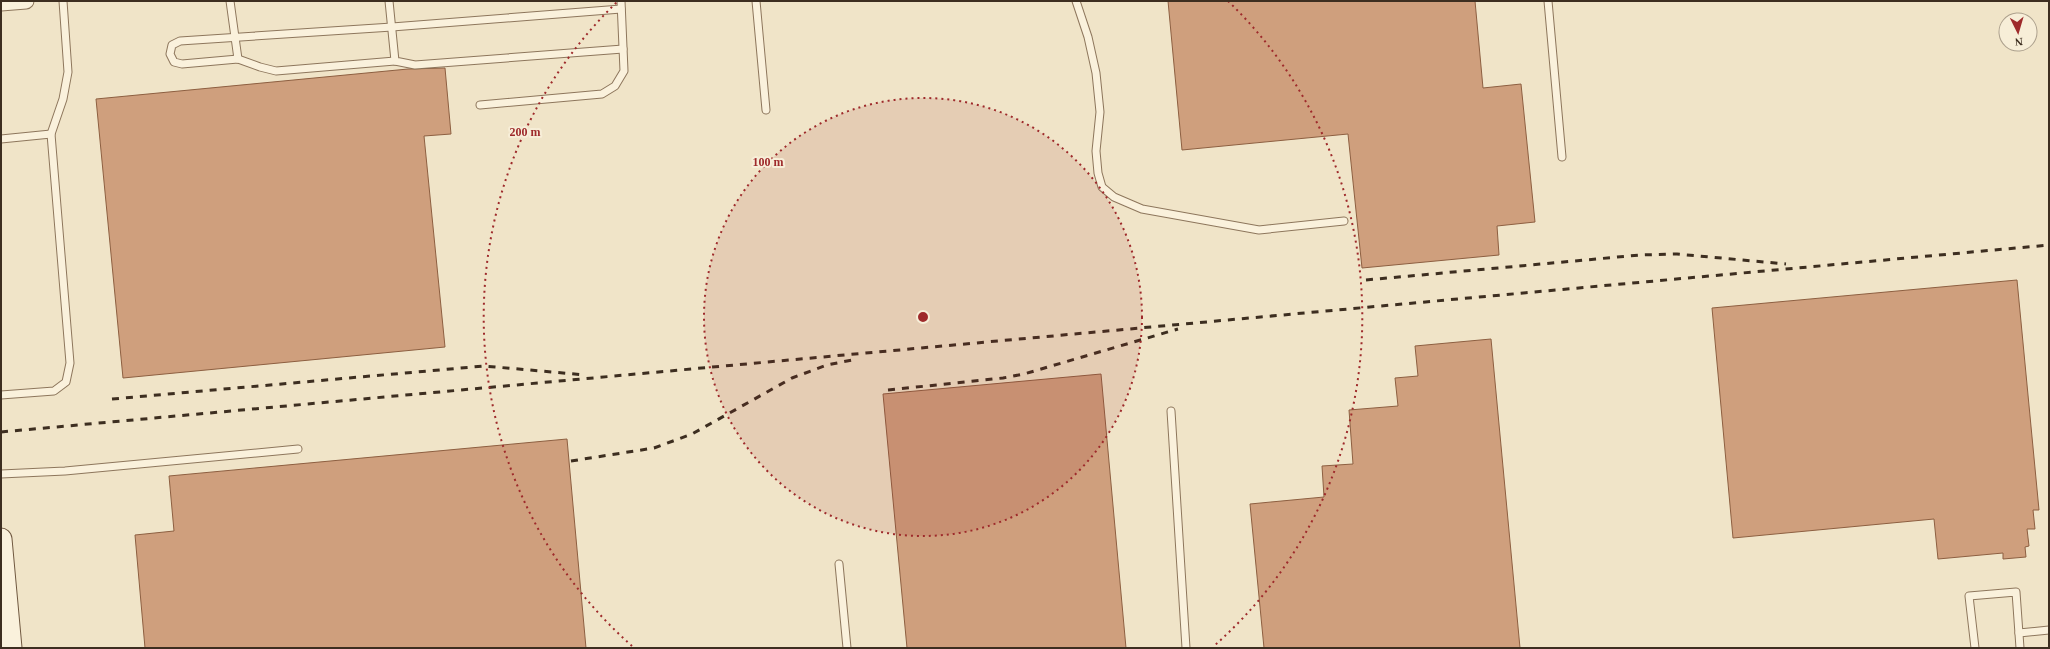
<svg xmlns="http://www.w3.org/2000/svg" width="2050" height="649" viewBox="0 0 2050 649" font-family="'Times New Roman',serif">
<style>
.building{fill:#cf9f7d;stroke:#8d5f41}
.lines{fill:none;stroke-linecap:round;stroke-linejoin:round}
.service-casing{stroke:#8d765c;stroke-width:9}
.minor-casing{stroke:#8d765c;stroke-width:17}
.secondary-casing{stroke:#6f573f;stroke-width:23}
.service{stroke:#faf1dc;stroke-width:7}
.minor{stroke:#faf1dc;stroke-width:15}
.secondary{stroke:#faf1dc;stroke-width:21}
.rail{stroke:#3d2e20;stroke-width:3;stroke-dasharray:7 7;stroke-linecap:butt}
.ring{fill:none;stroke:#9e2a2b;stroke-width:2;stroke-dasharray:2 4}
.centre{fill:#9e2a2b;stroke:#f7eed8;stroke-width:2}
.ring-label{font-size:12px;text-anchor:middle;font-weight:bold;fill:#9e2a2b;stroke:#f7eed8;stroke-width:4;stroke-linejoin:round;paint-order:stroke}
</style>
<rect width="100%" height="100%" fill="#f0e4c8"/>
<g class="building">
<polygon points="1168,1 1475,1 1483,88 1521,84 1535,222 1497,226 1499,255 1362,268 1348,134 1182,150"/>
<polygon points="445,68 451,134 424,136 445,347 123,378 96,99 408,69"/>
<polygon points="2017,280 2039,510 2033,510 2035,529 2027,529 2029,546 2025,547 2026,557 2003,559 2003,553 1938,559 1934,519 1733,538 1712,308"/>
<polygon points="1491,339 1520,648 1264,648 1250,504 1324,497 1322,466 1353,464 1349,410 1398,406 1395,378 1418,376 1415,346"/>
<polygon points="1101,374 1126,648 907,648 883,394"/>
<polygon points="567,439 586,648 145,648 135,535 174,531 169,476"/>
</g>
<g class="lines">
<g class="service-casing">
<g id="service">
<polyline points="230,1 238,59"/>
<polyline points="389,1 395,61 415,65 623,49"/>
<polyline points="756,1 766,110"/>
<polyline points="1076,1 1088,37 1096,73 1100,112 1096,151 1098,173 1102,187 1114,197 1142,209 1259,230 1344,221"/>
<polyline points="1548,1 1562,157"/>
<polyline points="395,61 276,71 260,67 238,59 182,64 174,62 170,54 172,45 180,41 392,27 621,9"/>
<polyline points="480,105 602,94 615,86 624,71 621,1"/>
<polyline points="1,139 51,134"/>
<polyline points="1,395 54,391 66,382 70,363 51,134 63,99 68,72 63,1"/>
<polyline points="1171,411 1186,648"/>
<polyline points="1,474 65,471 298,449"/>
<polyline points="839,564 847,648"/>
<polyline points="2019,633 2049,630"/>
<polyline points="1975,648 1969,596 2016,592 2020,648"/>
</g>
</g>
<g class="minor-casing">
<polyline id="minor" points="1,3 26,1"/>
</g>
<g class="secondary-casing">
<polyline id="secondary" points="1,539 11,648"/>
</g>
<use href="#service" class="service"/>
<use href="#minor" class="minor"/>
<use href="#secondary" class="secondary"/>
<g class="rail">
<polyline points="1366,280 1640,255 1677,254 1786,264"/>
<polyline points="888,390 1003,378 1024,374 1178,329"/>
<polyline points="112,399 484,366 586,375"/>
<polyline points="1,432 2049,245"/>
<polyline points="571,461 654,448 692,434 792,378 827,365 852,360"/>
</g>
</g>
<circle cx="923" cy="317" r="219" fill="#9e2a2b" fill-opacity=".12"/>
<g class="ring">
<circle cx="923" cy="317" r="219"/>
<path d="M632 646A439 439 0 0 1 618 1M1228 1A439 439 0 0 1 1214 646"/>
</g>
<circle cx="923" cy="317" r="6" class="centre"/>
<g class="ring-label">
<text x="525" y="136">200 m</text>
<text x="768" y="166">100 m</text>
</g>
<rect width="2050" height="649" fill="none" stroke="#3d2e20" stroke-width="4"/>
<g transform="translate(2018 32) rotate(175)"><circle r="19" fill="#f7eed8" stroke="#ada18e"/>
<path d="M0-3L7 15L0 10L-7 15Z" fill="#9e2a2b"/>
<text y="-6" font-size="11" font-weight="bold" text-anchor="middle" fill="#3d2e20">N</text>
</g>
</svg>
